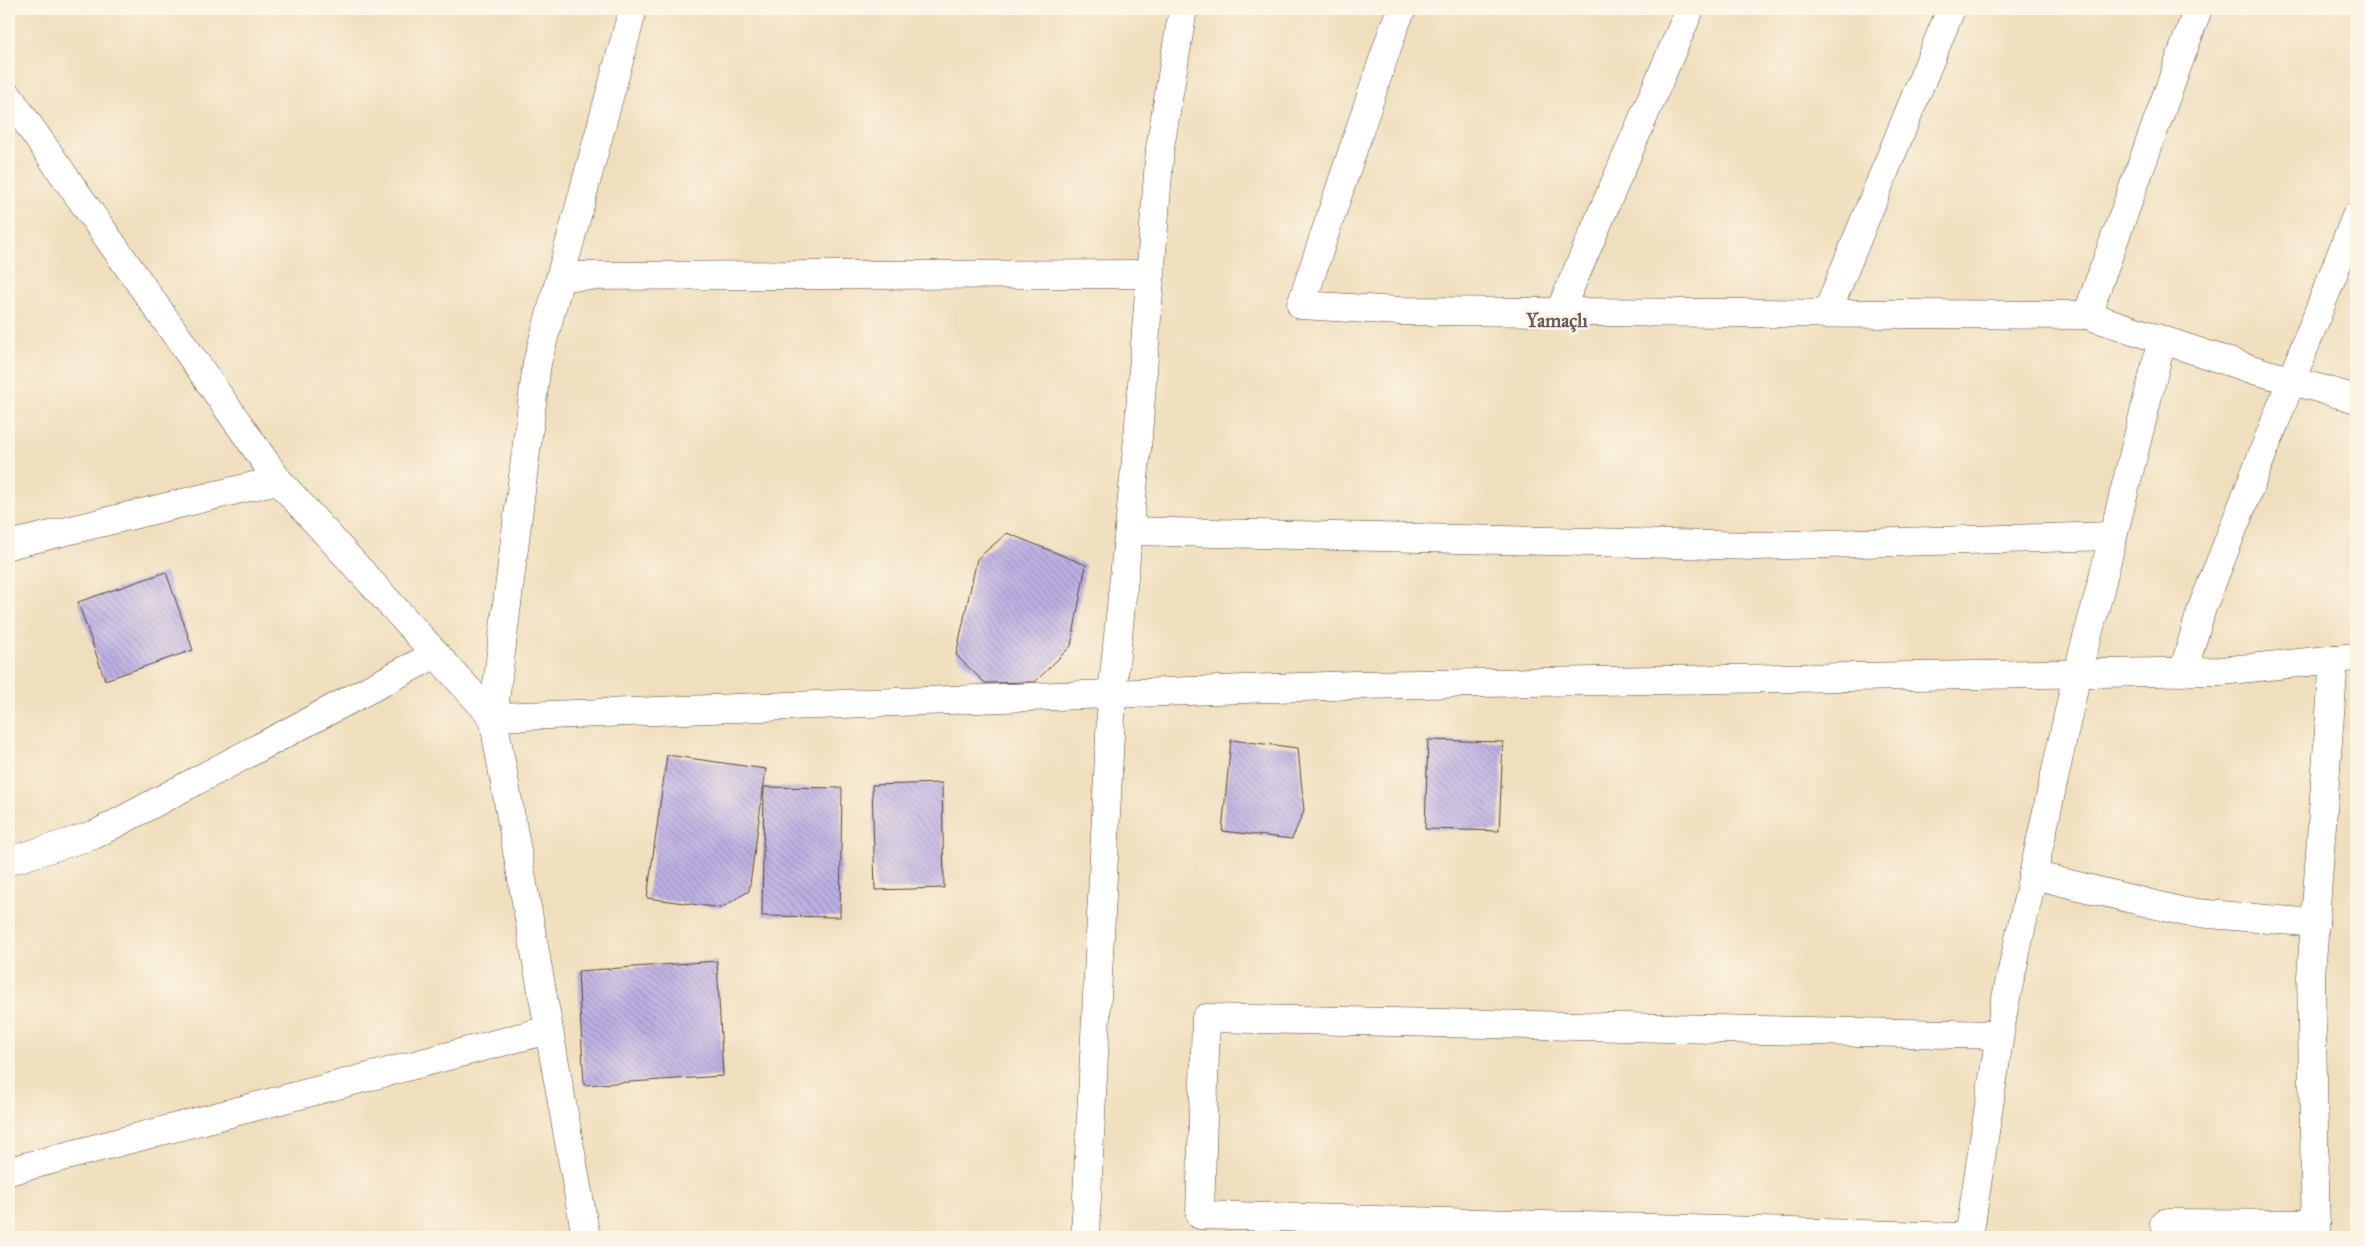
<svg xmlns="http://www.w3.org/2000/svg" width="2365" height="1246" viewBox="0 0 2365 1246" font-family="'IM FELL Great Primer',serif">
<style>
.building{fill:url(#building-back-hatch)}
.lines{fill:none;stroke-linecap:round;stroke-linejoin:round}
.minor-casing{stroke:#564536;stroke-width:29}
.major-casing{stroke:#564536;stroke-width:29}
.minor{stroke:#fff;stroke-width:28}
.major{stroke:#fff;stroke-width:28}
.labels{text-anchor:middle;stroke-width:5;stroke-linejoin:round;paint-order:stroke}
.district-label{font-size:19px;font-weight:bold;fill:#685963;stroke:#fcf5e5}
</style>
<defs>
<pattern id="building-back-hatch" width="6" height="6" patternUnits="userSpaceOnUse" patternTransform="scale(1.25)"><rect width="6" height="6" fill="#bcafe4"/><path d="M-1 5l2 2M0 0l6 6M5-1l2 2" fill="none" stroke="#9a8fb8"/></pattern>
</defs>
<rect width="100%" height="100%" fill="#fcf5e5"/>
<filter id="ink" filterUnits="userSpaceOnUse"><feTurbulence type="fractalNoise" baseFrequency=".02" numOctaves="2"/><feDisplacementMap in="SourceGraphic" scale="10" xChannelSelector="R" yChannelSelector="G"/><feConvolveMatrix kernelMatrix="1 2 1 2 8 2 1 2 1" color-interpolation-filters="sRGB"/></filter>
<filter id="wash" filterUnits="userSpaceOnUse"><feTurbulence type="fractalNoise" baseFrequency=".0096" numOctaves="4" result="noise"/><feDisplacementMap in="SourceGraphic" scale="20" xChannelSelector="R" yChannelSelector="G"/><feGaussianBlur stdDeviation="1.12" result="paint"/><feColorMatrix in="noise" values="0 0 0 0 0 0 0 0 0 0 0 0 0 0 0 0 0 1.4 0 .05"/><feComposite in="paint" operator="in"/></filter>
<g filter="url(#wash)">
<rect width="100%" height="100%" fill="#f0dfbe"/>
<g id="blocks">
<g class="building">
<polygon points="1007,533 1086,565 1071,646 1035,682 985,683 956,655 977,559"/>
<polygon points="166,572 193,650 105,680 78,602"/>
<polygon points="1231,740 1298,748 1304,811 1292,839 1222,831"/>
<polygon points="1428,740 1503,742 1499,831 1425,829"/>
<polygon points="667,755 766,769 749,891 721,908 647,898"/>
<polygon points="942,783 944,888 875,890 872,785"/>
<polygon points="764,787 842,788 840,917 762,916"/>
<polygon points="717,961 723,1076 584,1085 578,971"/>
</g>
</g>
</g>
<g filter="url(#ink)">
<use href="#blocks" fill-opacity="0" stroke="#564536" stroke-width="1"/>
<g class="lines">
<g class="minor-casing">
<g id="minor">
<polyline points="1402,9 1394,27 1301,305 1399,311 2087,315 2254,370 2353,398 2356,397"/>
<polyline points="9,97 278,480 493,717"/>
<polyline points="561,276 1151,274"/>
<polyline points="1559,313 1690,9"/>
<polyline points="1826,315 1951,9"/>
<polyline points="2087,315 2198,9"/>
<polyline points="1129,531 1755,546 2113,536"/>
<polyline points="9,545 278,480"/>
<polyline points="2183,672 2202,608 2356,216"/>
<polyline points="9,861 94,835 436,654"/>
<polyline points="2033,875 2185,912 2315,923"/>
<polyline points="9,1171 548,1030"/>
<polyline points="2164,1223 2316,1224"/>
<polyline points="1085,1237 1112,695 1137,449 1160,148 1183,9"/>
<polyline points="1965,1237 1200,1215 1206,1018 1999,1035"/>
<polyline points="1969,1237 2004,1007 2077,674 2096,605 2162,340"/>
<polyline points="2316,1237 2311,976 2334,659"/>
</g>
</g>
<g class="major-casing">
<g id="major">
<polyline points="493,717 1355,685 2220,671 2356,657"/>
<polyline points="586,1237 493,717 537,363 633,9"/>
</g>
</g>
<use href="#minor" class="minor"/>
<use href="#major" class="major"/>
</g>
</g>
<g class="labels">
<g class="district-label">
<text x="1557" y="327">Yamaçlı</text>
</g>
</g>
<rect width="2365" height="1246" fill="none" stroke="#fcf5e5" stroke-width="30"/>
</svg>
